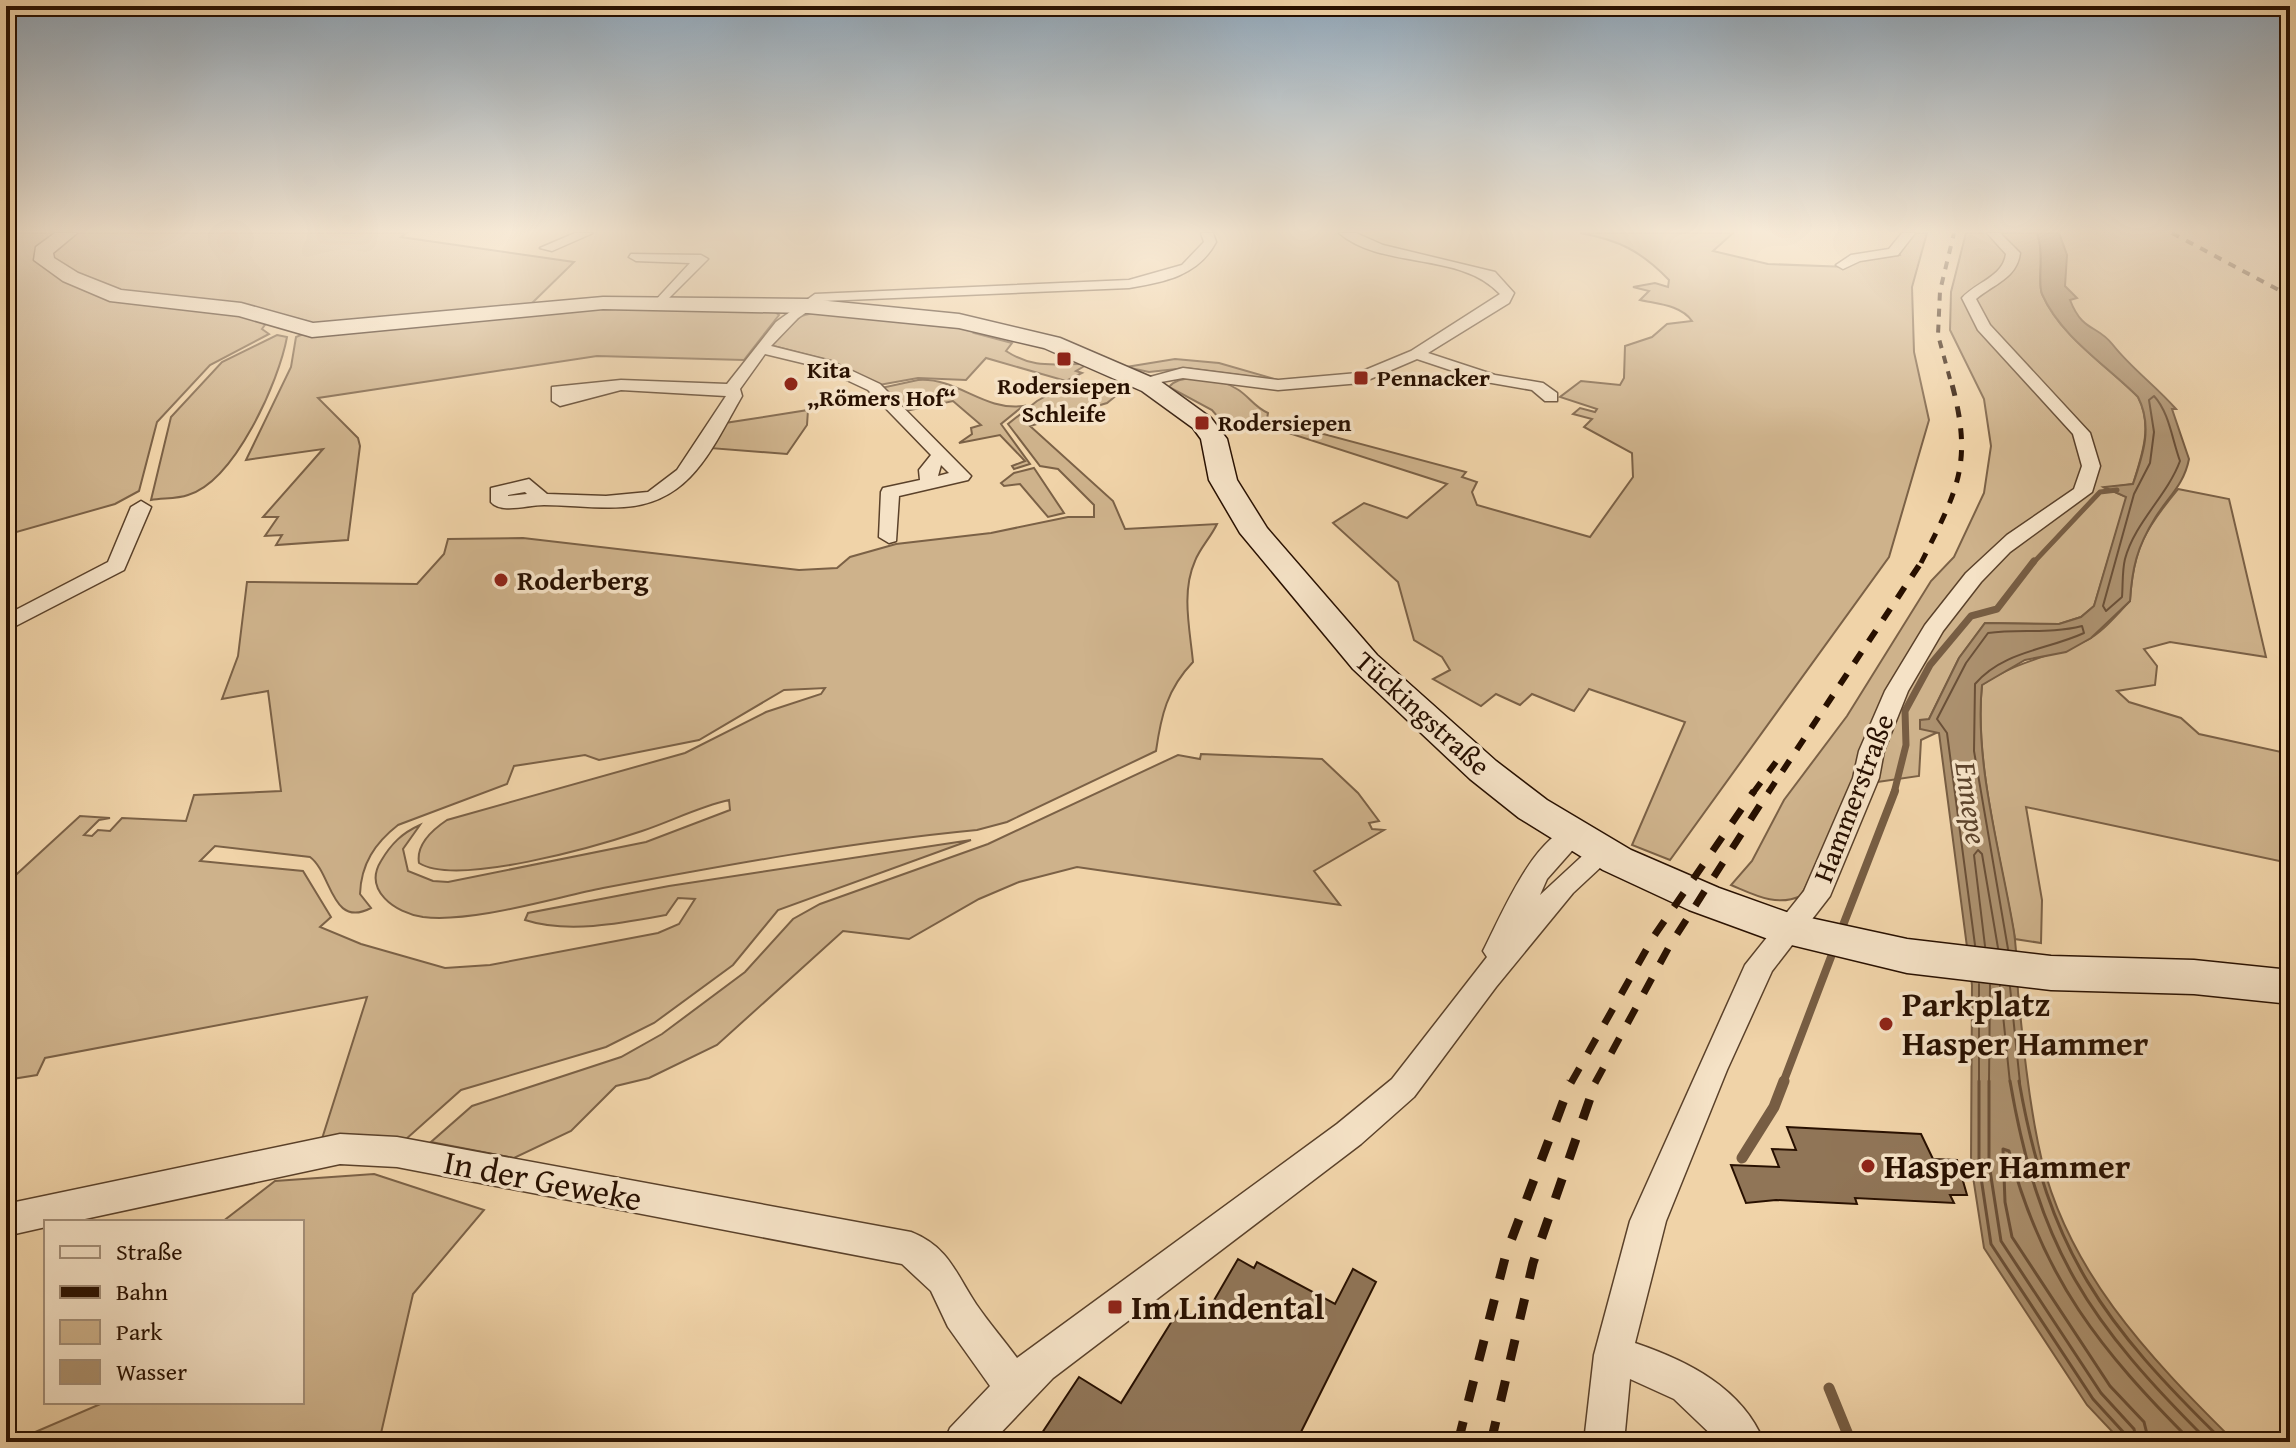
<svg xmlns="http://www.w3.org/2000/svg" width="2296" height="1448" viewBox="0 0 2296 1448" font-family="'Gentium Book Plus',serif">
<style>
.green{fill:#ceb28b;stroke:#7b6146;stroke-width:2}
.water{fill:#ac916f;stroke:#775d43;stroke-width:2}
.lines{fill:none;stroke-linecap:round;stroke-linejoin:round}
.shore-far1{stroke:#6a5038;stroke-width:2}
.shore{stroke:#6a5038;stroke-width:3}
.stream-far3{stroke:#775d43;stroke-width:5}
.stream-far2{stroke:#775d43;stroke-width:7}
.stream-far1{stroke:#775d43;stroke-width:8}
.stream{stroke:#775d43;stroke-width:11}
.building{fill:#907557;stroke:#281000;stroke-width:2}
.street-casing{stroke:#5a412a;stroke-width:3}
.secondary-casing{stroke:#281000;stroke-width:3}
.street{fill:#f5e2c6;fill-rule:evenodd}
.secondary{fill:#f5e2c6;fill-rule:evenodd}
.rail-far4{stroke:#281000;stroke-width:4;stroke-dasharray:8 8;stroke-linecap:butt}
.rail-far3{stroke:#281000;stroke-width:5;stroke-dasharray:11 11;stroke-linecap:butt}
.rail-far2{stroke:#281000;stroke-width:6;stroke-dasharray:13 13;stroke-linecap:butt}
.rail-far1{stroke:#281000;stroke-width:7;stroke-dasharray:17 17;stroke-linecap:butt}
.rail{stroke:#281000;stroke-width:9;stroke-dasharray:21 21;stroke-linecap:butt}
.poi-dot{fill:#8f2418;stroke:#f5e2c6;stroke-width:3}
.labels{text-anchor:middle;stroke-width:7;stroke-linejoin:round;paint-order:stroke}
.far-poi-label{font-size:24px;font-weight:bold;fill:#281000;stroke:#f5e2c6;text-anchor:start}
.poi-label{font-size:28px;font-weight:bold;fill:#281000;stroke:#f5e2c6;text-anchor:start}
.street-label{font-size:28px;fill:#281000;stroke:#f5e2c6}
.water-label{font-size:30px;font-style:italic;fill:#5d442c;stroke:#f5e2c6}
.near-poi-label{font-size:34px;font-weight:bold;fill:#281000;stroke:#f5e2c6;text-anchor:start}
.near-street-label{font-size:34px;fill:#281000;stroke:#f5e2c6}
</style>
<rect width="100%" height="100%" fill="#f0d3a8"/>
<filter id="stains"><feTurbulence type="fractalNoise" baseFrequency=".0025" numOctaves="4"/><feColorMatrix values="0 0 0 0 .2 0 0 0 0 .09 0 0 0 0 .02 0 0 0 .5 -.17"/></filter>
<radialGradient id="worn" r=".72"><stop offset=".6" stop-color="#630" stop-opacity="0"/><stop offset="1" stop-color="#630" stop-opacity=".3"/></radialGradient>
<g class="green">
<polygon points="6,233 406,233 401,237 574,262 526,309 620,305 775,312 779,315 744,360 597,356 318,398 358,438 360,446 348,540 276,545 282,535 265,536 278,517 263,517 323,449 246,460 291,367 296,337 306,333 267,322 262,329 269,334 210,365 157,422 139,491 115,504 6,535"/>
<path d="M1580 233H1733L1713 251 1768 264 1848 267 1853 262 1900 255 1898 250 1909 233H1927L1912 287 1914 352 1929 420 1889 557 1670 860 1632 845 1685 722 1589 689 1574 711 1532 694 1520 705 1496 694 1481 706 1433 679 1450 670 1442 657 1414 640 1398 582 1333 523 1364 503 1407 518 1447 484 1270 427 1259 431H1230L1212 410 1169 387C1181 372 1222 379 1237 389 1249 396 1254 407 1268 413L1267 419 1466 472 1462 477 1477 482 1472 492 1477 505 1590 537 1633 477 1632 453 1584 427 1592 419 1573 414 1580 408 1595 412 1597 409 1560 397 1581 381 1620 385 1624 378 1625 346 1652 337 1667 324 1692 321C1681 305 1658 304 1640 300L1649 291 1633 287 1655 283 1668 287 1669 280C1641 251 1619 240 1580 233Z"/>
<path d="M1966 233H2037C2045 255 2037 282 2042 294 2061 337 2105 364 2138 397 2153 426 2142 455 2133 484L2105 488 2127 497 2094 606 2081 617 2059 624 1985 623 1959 658 1929 719 1938 732 1921 740 1919 776 1857 785 1801 896C1776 907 1755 895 1731 885L1752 861 1784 800 1847 716 1931 581 1954 557 1984 493 1991 446 1984 399 1950 330 1951 292Z"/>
<path d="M813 313 977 330 974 333 1012 343 1006 351C1035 370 1056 363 1088 364L1076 371 1082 373 1066 381 986 358 966 380 918 378 879 385 827 360 770 345 801 316Z"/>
<path d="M277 335 287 337C279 381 235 481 188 495 177 499 163 498 151 500L171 417 222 362Z"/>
<polygon points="1175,359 1219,363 1278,380 1186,368 1149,372 1126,367"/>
<path d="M918 380C957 377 983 411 1023 406L1001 424 1030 464 1014 469 1012 466 1025 461 1000 435 959 443 972 434 971 428 981 425 953 401 906 411 881 388Z"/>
<path d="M1071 382 1115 388 1117 395 1107 403 1030 426 1113 501 1125 529 1217 524C1211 537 1200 548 1195 561 1181 592 1190 630 1193 662 1167 689 1161 716 1156 751L1007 822 977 830C851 842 727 865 603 888 553 898 473 923 423 917 395 913 363 890 381 861 391 844 402 833 420 825L403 849 408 871 433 881 448 882 646 842 730 810 729 800C698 807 672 821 642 831 598 846 457 887 419 863 416 845 432 830 447 820L685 753 766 712 821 694 825 688 784 690 699 740 599 760 585 755 514 766 507 784 398 825C375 843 361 864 360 894L371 908C331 929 332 873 310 857L215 846 200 861 303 871 331 917 320 927 361 944 445 968 490 965 658 933 679 924 695 899 678 898 666 915C623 923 568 934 525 920L528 913 669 886 971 840 778 910 733 965 654 1023 606 1047 461 1090 405 1140 380 1136 320 1145 367 997 45 1058 37 1075 6 1080V884L80 816 110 818 99 820 84 835 92 836 98 830 110 831 122 818 186 821 194 795 281 791 268 691 222 699 238 656 247 582 417 584 444 554 448 539 523 538 799 570 837 568 850 557 896 544 991 533 1068 517H1094V505L1058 469 1040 466 1008 424 1037 401Z"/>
<polygon points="808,410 807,425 787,454 709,448 725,423"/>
<polygon points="1034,468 1064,513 1048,517 1020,484 1004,486 1001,483 1014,473"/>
<path d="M2178 489 2229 499 2266 657 2170 642 2144 649 2157 666 2155 685 2117 691 2129 702 2181 718 2199 734 2290 754V860L2284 862 2026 807 2042 900 2041 943 2015 939C2002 862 1974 762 1982 685 2015 661 2051 657 2087 640 2103 632 2117 614 2130 601 2133 549 2145 529 2178 489Z"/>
<polygon points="1201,754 1322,759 1358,793 1379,821 1369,823 1372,829 1384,830 1314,871 1340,905 1077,867 1019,882 979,899 909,939 843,931 717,1045 649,1078 616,1086 571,1131 514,1158 431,1142 472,1106 621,1057 662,1034 745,972 793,919 820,904 988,844 1178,755 1200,759"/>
<polygon points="374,1174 484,1210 413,1294 379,1442 12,1442 105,1402 302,1402 302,1222 222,1222 275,1181"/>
</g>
<path class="water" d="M2037 233H2059L2067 255 2065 286 2077 298 2070 300C2083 333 2097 324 2113 345 2132 369 2156 386 2176 409H2172L2189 459C2184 485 2168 497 2155 518 2137 547 2132 568 2130 601L2091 638 2066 652 2025 660 1982 685C1974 763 2001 854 2014 932 2017 952 2017 972 2018 992 2023 1042 2028 1094 2038 1143 2062 1267 2149 1357 2235 1442H2122L2087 1405 1984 1248 1971 1164 1972 985 1939 733 1920 729V720L1929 719 1959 658 1985 623 2059 624 2081 617 2094 606 2126 497 2104 487 2133 484C2143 455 2153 426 2138 397 2105 364 2061 337 2042 294 2037 282 2045 255 2037 233Z"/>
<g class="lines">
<g class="shore-far1">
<path d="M2154 396C2169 412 2172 439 2180 461 2167 496 2135 522 2125 559 2122 571 2123 585 2122 597L2106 611 2103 606 2134 494 2150 463 2154 432 2149 400Z"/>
<path d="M1975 945 1947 733 1937 719 1966 663 1988 633C2020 629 2051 634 2082 626L2084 633C2047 650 2003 651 1975 684L1974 751 2008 949"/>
<polyline points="1985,946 1974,855 1978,850 1982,854 1998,948"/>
<polyline points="1979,984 1979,1083"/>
<polyline points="2000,986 2010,1083"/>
<polyline points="2010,987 2020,1083"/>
<polyline points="1989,1083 1990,985"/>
</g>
<g class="shore">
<polyline points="1979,1081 1979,1164 1991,1244 2093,1399 2125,1434 2127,1442"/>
<polyline points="1989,1081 1989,1164 2001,1241 2101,1393 2134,1429 2137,1442"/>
<path d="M2010 1081C2039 1250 2089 1323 2209 1442"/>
<path d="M2019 1081C2049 1252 2103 1324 2224 1442"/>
<path d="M2149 1442 2144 1422 2110 1386 2012 1237 2005 1202 2003 1149 2009 1151C2043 1279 2100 1350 2192 1442"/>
</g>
<polyline class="stream-far3" points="2033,563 2100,492 2117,490"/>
<polyline class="stream-far2" points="1894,793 1906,745 1905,711 1930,665 1971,616 1997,609 2034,561"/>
<g class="stream-far1">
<polyline points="1840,933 1895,791"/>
<polyline points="1783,1083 1834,949"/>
</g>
<g class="stream">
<polyline points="1742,1158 1774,1107 1784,1081"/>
<polyline points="1829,1388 1851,1442"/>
</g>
</g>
<g class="building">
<polygon points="1787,1127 1921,1134 1933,1159 1957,1160 1967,1195 1950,1195 1954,1203 1855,1198 1857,1204 1776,1200 1746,1203 1731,1165 1779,1167 1772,1149 1796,1150"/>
<polygon points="1238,1259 1254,1268 1257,1262 1335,1304 1353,1269 1376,1282 1296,1442 1036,1442 1079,1377 1121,1403 1180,1308 1202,1321"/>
</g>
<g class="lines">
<g class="street-casing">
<g id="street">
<polygon points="575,233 593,233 552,251 540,248"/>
<path d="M1201 233H1213L1216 242C1198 276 1164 282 1129 288L823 301 798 318 771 346 831 361 880 384 971 476 968 480 899 496 896 541 889 543 879 537 881 492 883 488 920 480 919 470 931 455 868 390 819 367 765 354 740 389 742 396C712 448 691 503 624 507 597 509 570 505 544 505 528 505 501 514 491 502V488L529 479 547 494 606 496 648 492 677 470 726 396 621 390 560 406 552 401V387L621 380 727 384 776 322 815 294 1129 280 1182 265 1204 242ZM941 465 949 473 938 476ZM525 492 527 494 508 496V495Z"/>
<path d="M1339 233H1356L1383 245 1495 272 1514 293 1509 303 1428 353 1495 375 1543 383 1557 393V401H1545L1532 390 1486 382 1417 359 1361 383 1278 390 1183 378 1139 386V380L1183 368 1278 380 1358 373 1411 351 1500 294C1460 251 1383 270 1339 233Z"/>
<polygon points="1902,233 1915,233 1898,255 1860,261 1843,269 1836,265 1851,255 1889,249"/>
<path d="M1987 233H2000L2020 253C2017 278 1994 284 1976 299L1990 325 2090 433 2100 466 2092 492 2010 552 1981 582 1943 631 1908 691 1884 751 1879 778 1830 896 1772 971 1727 1070 1666 1221 1635 1343C1688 1361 1742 1388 1764 1442H1719L1674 1399 1630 1379 1624 1442H1584L1594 1355 1630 1221 1745 965 1804 891 1853 778 1859 751 1885 691 1925 625 1966 573 2007 535 2074 489 2082 466 2073 434 1978 330 1962 298C1976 282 2003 277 2006 254Z"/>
<polygon points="631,254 701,255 708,259 660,307 653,303 690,263 636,261 629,257"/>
<polygon points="141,501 151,507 124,570 6,631 6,615 108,562 131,507"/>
<path d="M1573 826 1582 829 1586 835 1547 879 1540 895 1593 846H1613L1616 853 1573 893 1496 987 1414 1097 1361 1144 1053 1378 992 1442H944L950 1428 990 1386 948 1327 931 1291 902 1264 397 1167 340 1164 71 1222H46V1227L6 1236V1204L340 1134 397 1137 911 1232C949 1247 956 1274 976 1304 989 1323 1004 1340 1017 1358L1337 1124 1392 1079 1487 957 1483 951C1501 916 1533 837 1573 826Z"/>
</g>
</g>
<g class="secondary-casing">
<polygon id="secondary" points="55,233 77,233 53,253 54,258 78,273 121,290 241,303 313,323 603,297 808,299 959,314 1060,338 1160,381 1211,418 1227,439 1237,480 1267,528 1377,655 1496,761 1547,800 1631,850 1719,888 1792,914 1907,939 2051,956 2194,960 2290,970 2290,1004 2194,994 2051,990 1907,973 1771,940 1689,910 1603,870 1519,818 1470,779 1353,669 1240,533 1209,480 1201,439 1193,428 1142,391 1044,348 959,328 808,313 603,309 312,337 239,316 110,301 63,281 34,260 36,247"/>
</g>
<use href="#street" class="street"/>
<use href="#secondary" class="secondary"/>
<g class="rail-far4">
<polyline points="2172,233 2290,296"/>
<polyline points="1950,379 1938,335 1940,291 1954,233"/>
</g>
<path class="rail-far3" d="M1921 563C1959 487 1974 462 1950 377"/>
<g class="rail-far2">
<polyline points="1753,793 1776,762"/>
<polyline points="1768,793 1922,561"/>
</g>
<g class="rail-far1">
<polyline points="1571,1083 1654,936 1754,791"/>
<polyline points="1595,1083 1670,945 1769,791"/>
</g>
<g class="rail">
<polyline points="1458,1442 1506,1254 1571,1081"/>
<polyline points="1491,1442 1533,1263 1596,1081"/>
</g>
</g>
<linearGradient id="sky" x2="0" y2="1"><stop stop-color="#90a6b8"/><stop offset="0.53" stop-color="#f8ebd8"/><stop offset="1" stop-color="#f8ebd8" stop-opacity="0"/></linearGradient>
<rect width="2296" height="436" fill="url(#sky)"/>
<g class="poi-dot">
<rect x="1056" y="351" width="16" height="16" rx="4"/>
<rect x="1353" y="370" width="16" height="16" rx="4"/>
<circle cx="791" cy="384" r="8"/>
<rect x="1194" y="415" width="16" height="16" rx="4"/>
<circle cx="501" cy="580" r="8"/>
<circle cx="1886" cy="1024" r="8"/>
<circle cx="1868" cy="1166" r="8"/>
<rect x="1107" y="1299" width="16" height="16" rx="4"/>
</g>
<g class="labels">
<g class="far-poi-label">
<text x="807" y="378">Kita<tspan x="807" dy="28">„Römers Hof“</tspan></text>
<text x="1377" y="386">Pennacker</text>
<text x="1064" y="394" text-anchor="middle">Rodersiepen<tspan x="1064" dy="28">Schleife</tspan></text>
<text x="1218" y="431">Rodersiepen</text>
</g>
<g class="poi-label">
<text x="517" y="590">Roderberg</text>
</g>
<g class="street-label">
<text transform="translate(1423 713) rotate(42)" y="10">Tückingstraße</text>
<text transform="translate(1853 798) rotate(-69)" y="10">Hammerstraße</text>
</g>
<g class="water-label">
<text transform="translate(1971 803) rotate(82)" y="10">Ennepe</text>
</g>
<g class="near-poi-label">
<text x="1902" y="1016">Parkplatz<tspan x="1902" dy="39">Hasper Hammer</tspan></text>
<text x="1884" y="1178">Hasper Hammer</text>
<text x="1131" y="1319">Im Lindental</text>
</g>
<g class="near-street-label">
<text transform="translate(543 1180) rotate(11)" y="12">In der Geweke</text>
</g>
</g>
<rect width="2296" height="1448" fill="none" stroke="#f0d3a8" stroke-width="32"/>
<rect x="8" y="8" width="2280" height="1432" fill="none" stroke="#281000" stroke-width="4"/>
<rect x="16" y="16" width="2264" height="1416" fill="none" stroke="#281000" stroke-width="2"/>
<rect x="44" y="1220" width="260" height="184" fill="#f5e2c6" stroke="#a38e77" stroke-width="2"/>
<rect x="60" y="1246" width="40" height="12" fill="#f5e2c6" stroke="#a38e77" stroke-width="2"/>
<text x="116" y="1260" font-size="24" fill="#281000">Straße</text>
<rect x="60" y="1286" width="40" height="12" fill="#281000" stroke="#a38e77" stroke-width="2"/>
<text x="116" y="1300" font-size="24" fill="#281000">Bahn</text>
<rect x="60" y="1320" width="40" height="24" fill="#ceb28b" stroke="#a38e77" stroke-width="2"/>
<text x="116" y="1340" font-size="24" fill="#281000">Park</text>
<rect x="60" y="1360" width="40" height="24" fill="#ac916f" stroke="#a38e77" stroke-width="2"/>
<text x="116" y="1380" font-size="24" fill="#281000">Wasser</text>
<rect width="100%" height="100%" filter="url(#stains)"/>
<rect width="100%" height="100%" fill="url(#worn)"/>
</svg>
